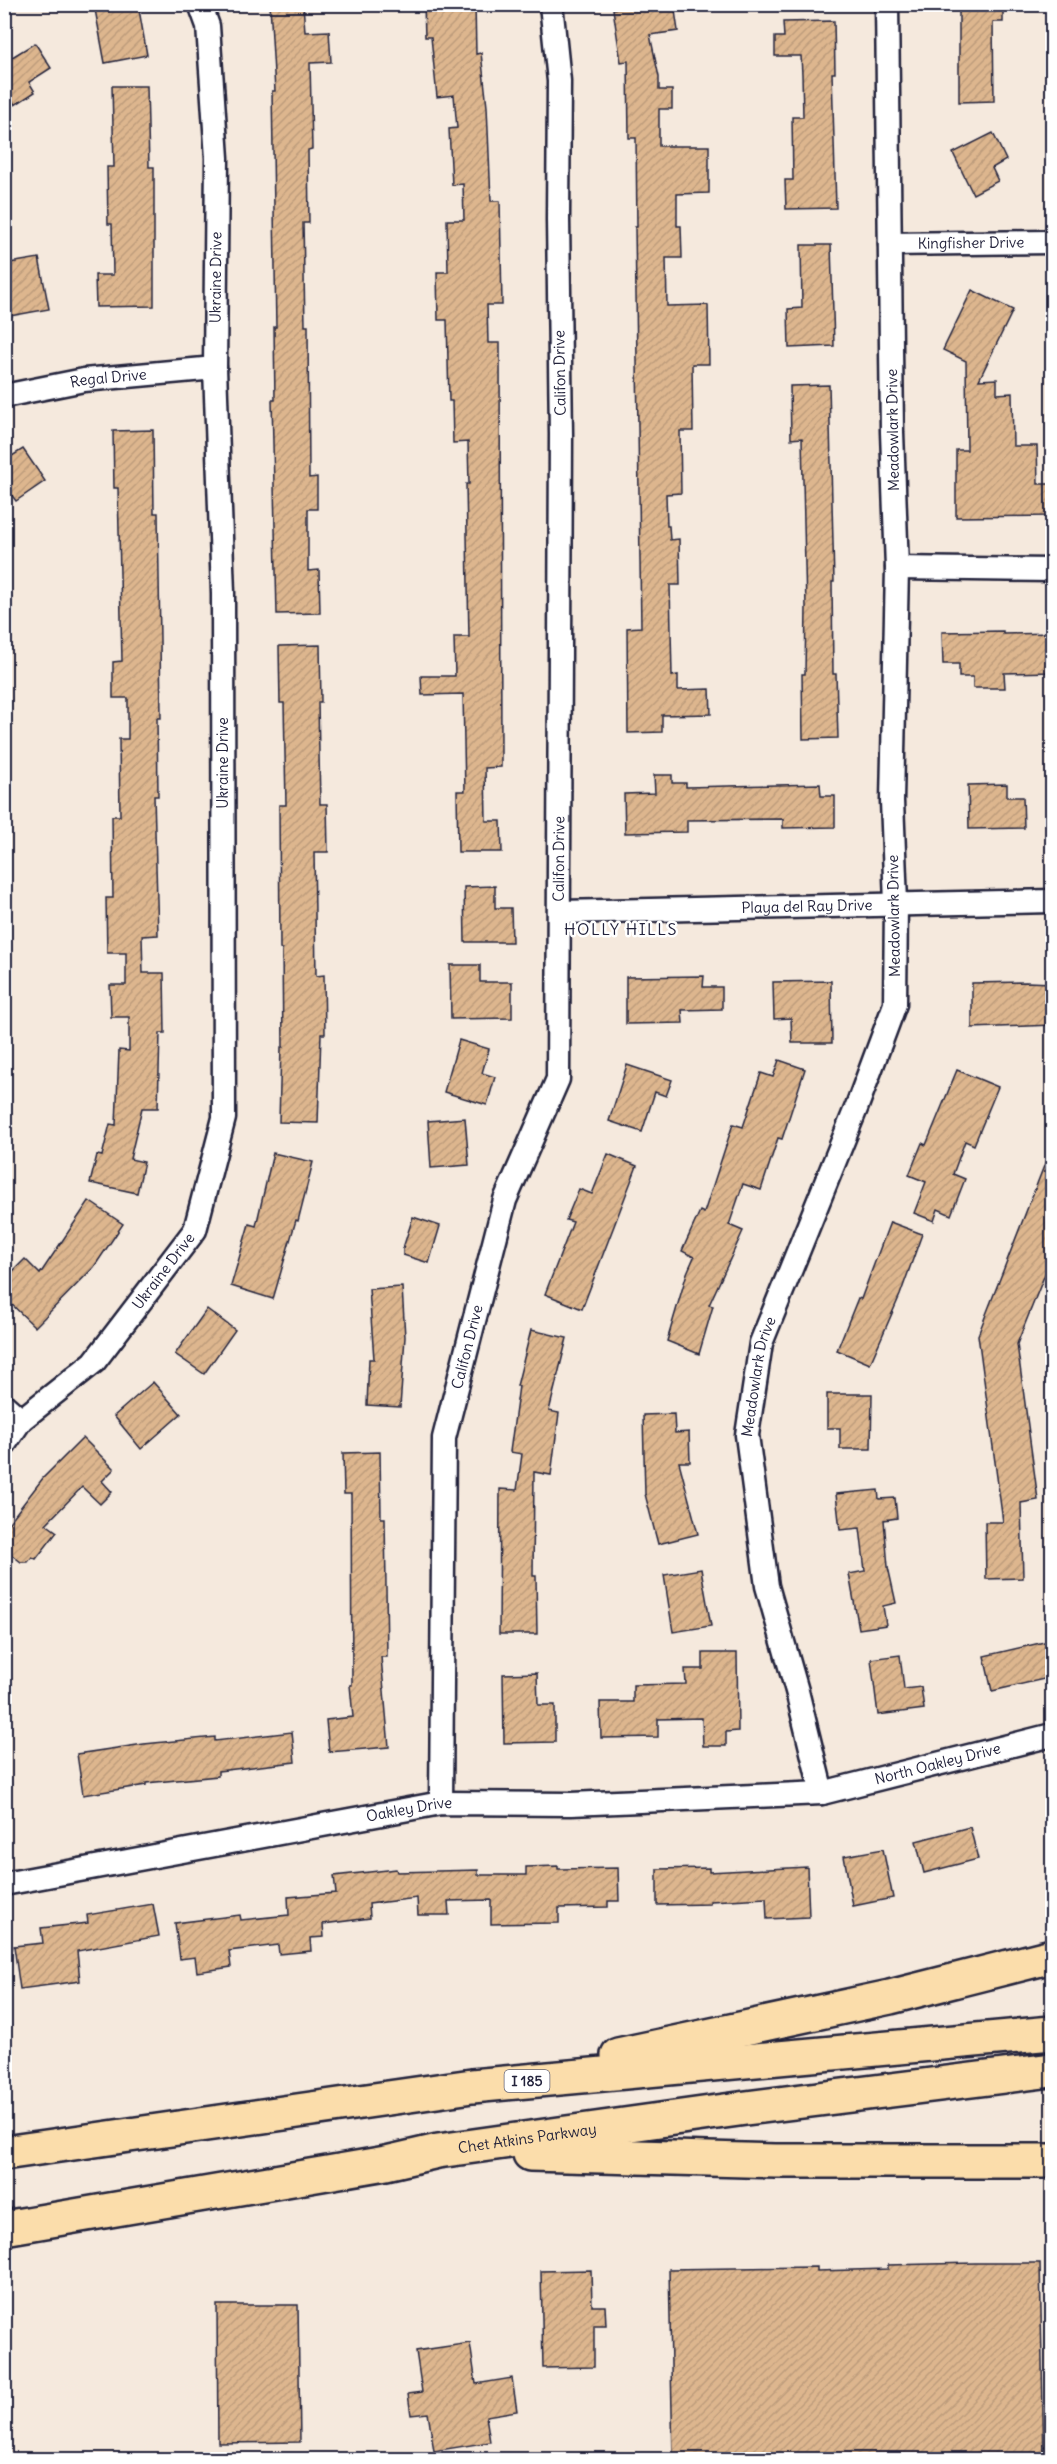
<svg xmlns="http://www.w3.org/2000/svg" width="1057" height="2464" viewBox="0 0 1057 2464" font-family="Delius,sans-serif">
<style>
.building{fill:url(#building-hatch);stroke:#22223b;stroke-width:1.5}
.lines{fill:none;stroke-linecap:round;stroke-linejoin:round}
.minor-casing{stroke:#22223b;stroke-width:27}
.motorway-casing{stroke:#22223b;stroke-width:38}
.minor{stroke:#fff;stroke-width:22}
.motorway{stroke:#fbddab;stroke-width:33}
.labels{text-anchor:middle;stroke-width:5;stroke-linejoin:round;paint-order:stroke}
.shield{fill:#fff;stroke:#646476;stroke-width:1.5}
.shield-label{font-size:14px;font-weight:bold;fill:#22223b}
.street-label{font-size:15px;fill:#22223b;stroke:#fff}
.neighbourhood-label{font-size:16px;letter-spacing:1.5px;fill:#22223b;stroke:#fff}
</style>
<defs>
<pattern id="building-hatch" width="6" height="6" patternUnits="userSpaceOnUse" patternTransform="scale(1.5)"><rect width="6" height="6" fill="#ddb68e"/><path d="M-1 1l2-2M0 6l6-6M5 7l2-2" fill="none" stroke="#bd9c7b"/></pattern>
</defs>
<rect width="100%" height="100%" fill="#f5e9dd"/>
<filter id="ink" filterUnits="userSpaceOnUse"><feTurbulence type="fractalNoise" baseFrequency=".0167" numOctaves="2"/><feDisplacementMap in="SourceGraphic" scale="12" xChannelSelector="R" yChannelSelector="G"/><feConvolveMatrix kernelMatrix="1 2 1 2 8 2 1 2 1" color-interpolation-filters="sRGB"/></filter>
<g filter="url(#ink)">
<g class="building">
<polygon points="94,4 138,4 147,55 105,63"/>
<polygon points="270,4 303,4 305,32 329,31 331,62 310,63 312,149 308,150 309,223 303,223 305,326 308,326 309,478 317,477 317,509 308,509 308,571 319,570 320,613 277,614 272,400 275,400 274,327 276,327 272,91 275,91"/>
<polygon points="424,4 475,4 476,54 481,53 487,107 491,201 500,201 502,305 487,305 488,343 500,343 501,767 485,768 486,821 501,821 502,852 458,852 457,791 465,791 463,694 422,695 421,676 455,676 454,637 469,637 466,484 469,484 468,442 453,443 452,401 449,401 447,320 438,320 437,272 448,272 447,220 464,220 463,184 452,185 449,129 457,128 454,95 437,97 431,37 425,37"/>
<polygon points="638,4 674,4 678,31 650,35 659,77 659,90 672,90 672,109 659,109 659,146 709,146 709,193 677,194 677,226 681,226 682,258 666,258 667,306 708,305 709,364 692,364 693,431 680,431 681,493 666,494 667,526 669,526 670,540 679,539 680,585 670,585 672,676 678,675 678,690 710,689 711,714 662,715 662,732 628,733 627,628 641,627 635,227 637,227 636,138 629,138 628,61 621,62 613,9"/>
<polygon points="959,4 1003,4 1003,22 993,22 994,101 959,102"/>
<polygon points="834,21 835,73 832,73 836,208 786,209 785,180 793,180 792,117 803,117 802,74 801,56 775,56 775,37 784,37 783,22"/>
<polygon points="35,43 51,68 29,82 35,92 15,105 4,88 4,62"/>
<polygon points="112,86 147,86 149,167 154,167 154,306 96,307 95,275 113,275 112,224 108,224 107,167 114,167"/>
<polygon points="993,133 1006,160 992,168 998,181 973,194 953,153"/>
<polygon points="801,245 831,245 834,346 789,348 788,309 802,308"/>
<polygon points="39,258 49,309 4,317 4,264"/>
<polygon points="972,290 1013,310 979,380 997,379 997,394 1012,393 1013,446 1037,446 1038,484 1053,484 1053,516 956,517 956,450 967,450 966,361 943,350"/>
<polygon points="829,385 834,582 832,582 833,674 836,674 838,738 803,739 802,674 805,674 806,607 802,438 791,439 790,386"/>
<polygon points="153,430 154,513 158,513 160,640 161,718 157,718 158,796 154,796 158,935 142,936 143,973 164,973 165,1033 160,1033 158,1108 142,1108 130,1159 144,1162 137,1193 90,1183 97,1155 102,1156 110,1124 116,1125 119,1050 129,1051 129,1017 111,1017 110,985 126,985 126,953 107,953 106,898 113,898 112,816 120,816 119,739 128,739 128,698 113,698 113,662 122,661 118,488 114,488 113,431"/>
<polygon points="23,449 45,481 16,501 4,485 4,461"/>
<polygon points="1003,631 1003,634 1053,633 1053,672 1004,673 1005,688 973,688 973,677 959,677 959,664 943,664 942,632"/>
<polygon points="320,645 321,702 318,702 320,804 327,804 328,852 314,852 316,976 324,975 325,1034 321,1034 318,1123 279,1122 281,1047 283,1047 282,949 280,949 279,805 286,805 284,703 280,703 279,646"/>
<polygon points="654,775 672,775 672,783 686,783 686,787 820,784 821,796 835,796 835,827 783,828 783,819 687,820 687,832 625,833 624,794 655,793"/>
<polygon points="1007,784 1007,797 1023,797 1024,828 969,829 968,785"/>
<polygon points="495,886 495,908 511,908 512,942 465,942 464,887"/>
<polygon points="450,965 480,965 480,982 512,982 512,1018 451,1019"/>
<polygon points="704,976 703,987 722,987 722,1009 682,1010 683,1023 626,1024 626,977"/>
<polygon points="831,981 832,1043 792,1043 791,1018 774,1019 773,982"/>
<polygon points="1026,982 1053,983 1053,1025 972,1028 972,983"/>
<polygon points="459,1040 489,1049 482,1073 495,1077 487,1105 444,1092"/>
<polygon points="779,1060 805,1069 782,1139 778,1138 761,1190 743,1184 729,1225 743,1231 709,1305 713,1306 699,1354 667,1341 687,1273 694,1257 682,1251 700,1211 704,1213 733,1124 743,1127 761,1073 773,1077"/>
<polygon points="627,1065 672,1080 666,1096 655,1092 642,1132 609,1121"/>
<polygon points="957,1070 998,1087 974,1145 965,1141 953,1174 965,1179 951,1215 938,1209 934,1221 914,1213 926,1182 909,1175 922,1143 926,1145"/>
<polygon points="465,1118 469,1165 431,1168 428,1121"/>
<polygon points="1051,1148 1053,1254 1017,1344 1038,1500 1021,1503 1023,1578 986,1579 985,1522 1003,1522 978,1335"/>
<polygon points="273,1153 313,1162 298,1221 296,1220 273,1299 231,1286 249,1224 256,1226"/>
<polygon points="608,1154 637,1166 582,1309 545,1294 573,1222 566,1220 579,1189 592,1194"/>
<polygon points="89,1201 123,1224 94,1267 35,1327 4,1297 4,1280 25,1259 40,1274"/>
<polygon points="413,1217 440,1226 429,1263 403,1255 403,1248"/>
<polygon points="890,1222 922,1234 900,1295 870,1364 837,1350 858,1298 861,1299"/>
<polygon points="402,1287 405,1337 400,1407 367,1405 369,1359 374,1359 369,1289"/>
<polygon points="207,1309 235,1330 204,1374 175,1354"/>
<polygon points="531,1330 567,1338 549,1411 559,1413 551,1475 534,1472 533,1576 536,1576 537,1634 499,1634 500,1489 517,1490 522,1454 510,1452 519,1386 517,1386"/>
<polygon points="153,1382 181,1414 141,1449 114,1416"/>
<polygon points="827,1394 872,1394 871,1449 840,1449 840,1428 827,1428"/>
<polygon points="674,1414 675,1433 689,1432 690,1462 679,1462 698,1534 658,1544 645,1494 643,1415"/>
<polygon points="83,1438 114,1469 102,1481 112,1492 100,1504 82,1487 46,1524 57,1532 36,1559 32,1557 28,1562 21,1562 4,1549 4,1529 43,1478"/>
<polygon points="380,1452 381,1518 385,1518 387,1657 381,1657 389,1747 329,1752 326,1720 353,1717 350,1685 352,1685 351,1494 344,1494 343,1453"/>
<polygon points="878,1490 879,1499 895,1498 897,1518 884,1520 888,1567 896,1603 883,1606 886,1625 859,1629 849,1574 865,1571 860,1528 840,1530 836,1494"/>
<polygon points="701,1569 711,1626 673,1632 664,1575"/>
<polygon points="1053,1640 1053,1677 992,1691 984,1656"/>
<polygon points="703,1653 737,1653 738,1731 726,1732 726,1746 703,1746 702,1718 658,1719 658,1737 601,1738 600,1702 633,1702 633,1685 686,1684 685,1669 703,1669"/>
<polygon points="900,1655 904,1689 921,1687 924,1709 878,1715 871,1659"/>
<polygon points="537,1673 538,1705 555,1705 555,1742 504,1743 503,1674"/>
<polygon points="292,1732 295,1762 218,1771 218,1776 146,1783 146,1785 83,1795 77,1754 144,1744 215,1737 215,1741"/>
<polygon points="970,1827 978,1859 924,1873 916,1841"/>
<polygon points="883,1849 893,1898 853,1906 844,1856"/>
<polygon points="558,1866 558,1869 618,1868 619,1901 608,1901 608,1907 559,1908 559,1923 491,1924 491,1900 448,1901 449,1915 418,1915 417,1898 369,1904 370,1918 323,1924 324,1937 310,1938 311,1951 279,1954 278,1945 229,1951 231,1967 197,1972 195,1957 180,1959 175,1923 240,1915 241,1920 289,1915 288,1897 336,1893 334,1876 396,1869 397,1872 478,1870 478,1875 526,1875 526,1867"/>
<polygon points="807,1867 809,1917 767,1919 766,1898 710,1901 710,1904 657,1905 657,1869 709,1868 709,1872"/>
<polygon points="153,1904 159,1936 77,1951 80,1981 20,1989 14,1946 43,1943 41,1928 88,1923 87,1915"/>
<polygon points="975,2263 1040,2263 1044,2460 673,2460 669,2269 817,2267 817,2271 888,2269 888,2265"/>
<polygon points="591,2270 592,2306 605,2306 606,2325 594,2325 594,2367 543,2368 541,2271"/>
<polygon points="217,2305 298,2305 300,2442 218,2443"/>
<polygon points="470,2343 476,2384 512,2378 517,2411 486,2416 490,2442 434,2451 428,2413 411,2415 408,2394 422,2392 416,2351"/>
</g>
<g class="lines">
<g class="minor-casing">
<g id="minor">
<path id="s1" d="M890 244 1052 242"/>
<path id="s2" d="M4 396 84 380 215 368"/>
<polyline points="897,568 1052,570"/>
<path id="s3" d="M561 912 1052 901"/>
<polyline points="4,1405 21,1420"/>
<path id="s4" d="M4 1445 21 1420 94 1362 195 1230 224 1118 223 593 215 368 217 158 208 26 200 4"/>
<path id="s5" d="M822 1793 797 1691 767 1586 747 1435 761 1343 857 1106 895 1004 896 903 892 801 897 568 892 432 887 4"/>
<path id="s6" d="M441 1803 444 1438 505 1200 558 1079 561 434 558 219 559 81 551 4"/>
<path id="s7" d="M4 1884 441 1803 571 1804 822 1793 1052 1735"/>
</g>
</g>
<g class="motorway-casing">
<g id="motorway">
<polyline points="618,2055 890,1997 1052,1956"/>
<polyline points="4,2153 472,2086 1052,2033"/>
<polyline points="530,2154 776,2161 1052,2161"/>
<path id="s8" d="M4 2228 386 2163 438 2151 746 2108 1052 2070"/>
</g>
</g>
<use href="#minor" class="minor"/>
<use href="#motorway" class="motorway"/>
</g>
</g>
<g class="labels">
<rect class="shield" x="504.5" y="2070" width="45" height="22" rx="4.5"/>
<g class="shield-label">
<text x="527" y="2086">I 185</text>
</g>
<g class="street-label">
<text dy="5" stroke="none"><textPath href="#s1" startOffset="81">Kingfisher Drive</textPath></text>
<text dy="5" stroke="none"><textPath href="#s4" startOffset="1246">Ukraine Drive</textPath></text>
<text transform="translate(560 373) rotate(-91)" y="5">Califon Drive</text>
<text dy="5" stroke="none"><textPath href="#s2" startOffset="106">Regal Drive</textPath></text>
<text transform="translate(893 430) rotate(-91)" y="5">Meadowlark Drive</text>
<text transform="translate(223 763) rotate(-90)" y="5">Ukraine Drive</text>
<text dy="5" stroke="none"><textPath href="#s6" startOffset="963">Califon Drive</textPath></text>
<text dy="5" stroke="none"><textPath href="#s3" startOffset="246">Playa del Ray Drive</textPath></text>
<text transform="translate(894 916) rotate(-91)" y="5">Meadowlark Drive</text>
<text dy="5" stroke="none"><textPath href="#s4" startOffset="238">Ukraine Drive</textPath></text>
<text dy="5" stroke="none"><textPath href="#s6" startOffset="459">Califon Drive</textPath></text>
<text dy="5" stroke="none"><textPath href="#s5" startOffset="426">Meadowlark Drive</textPath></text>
<text dy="5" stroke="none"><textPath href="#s7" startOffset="945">North Oakley Drive</textPath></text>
<text dy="5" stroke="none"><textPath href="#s7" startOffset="412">Oakley Drive</textPath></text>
<text dy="5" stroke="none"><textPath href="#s8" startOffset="531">Chet Atkins Parkway</textPath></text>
</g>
<g class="neighbourhood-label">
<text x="621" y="935">HOLLY HILLS</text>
</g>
</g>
<rect width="1057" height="2464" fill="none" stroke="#fff" stroke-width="24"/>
<rect x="12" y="12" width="1033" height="2440" fill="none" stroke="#22223b" stroke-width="2" filter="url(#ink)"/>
</svg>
